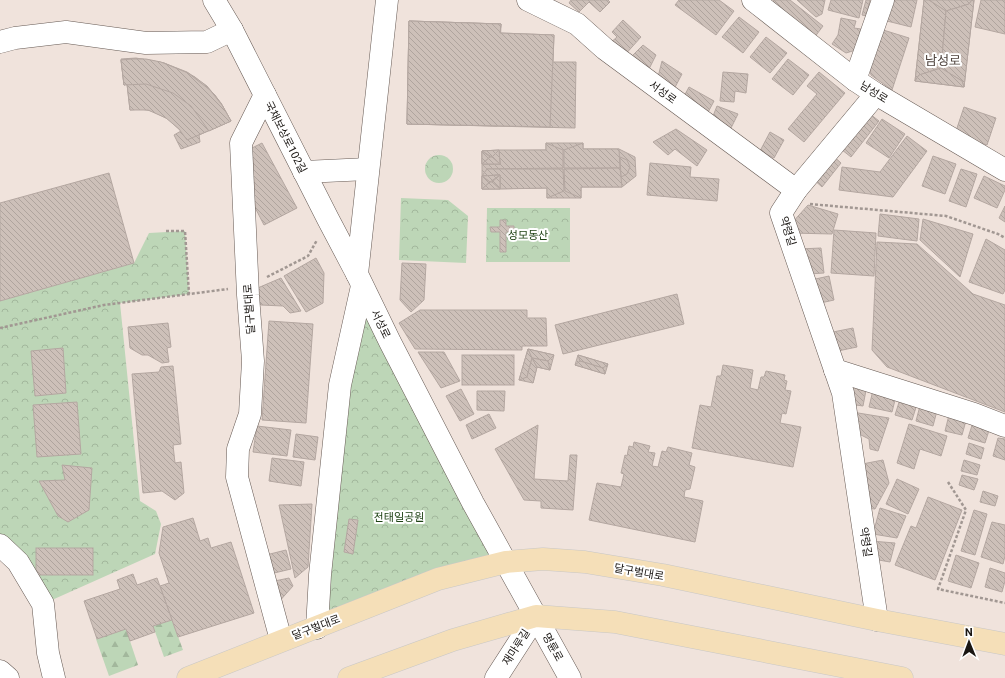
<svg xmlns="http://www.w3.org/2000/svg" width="1005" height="678" viewBox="0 0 1005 678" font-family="Roboto,'Noto Sans KR',sans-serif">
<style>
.forest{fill:url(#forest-firs)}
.park{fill:url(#park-crowns)}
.building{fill:url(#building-back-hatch);stroke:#b4a7a1}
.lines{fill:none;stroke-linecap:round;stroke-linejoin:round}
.minor-casing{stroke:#665a54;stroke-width:23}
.major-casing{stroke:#c8c7c6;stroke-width:23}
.path{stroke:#a19792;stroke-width:2.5;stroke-dasharray:3 2;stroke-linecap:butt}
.minor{stroke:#fff;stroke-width:22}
.major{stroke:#f5dfb8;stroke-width:22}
.labels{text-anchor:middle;stroke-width:4;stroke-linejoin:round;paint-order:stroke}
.street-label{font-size:11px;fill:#1a1613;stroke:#fff}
.park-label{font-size:11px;fill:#1f4315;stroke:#fff}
.quarter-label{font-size:13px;fill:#4f443e;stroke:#fff}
</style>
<defs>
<pattern id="forest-firs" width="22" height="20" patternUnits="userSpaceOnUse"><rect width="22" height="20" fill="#bdd6b7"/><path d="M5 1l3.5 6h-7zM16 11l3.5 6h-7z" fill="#a2b79c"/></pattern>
<pattern id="park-crowns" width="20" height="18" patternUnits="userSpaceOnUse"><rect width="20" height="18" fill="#bdd6b7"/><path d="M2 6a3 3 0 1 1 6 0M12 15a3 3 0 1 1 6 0" fill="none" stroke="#a2b79c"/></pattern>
<pattern id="building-back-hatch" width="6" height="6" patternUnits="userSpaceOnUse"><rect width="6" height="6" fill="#cdc0b9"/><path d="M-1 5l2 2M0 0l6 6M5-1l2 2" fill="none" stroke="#afa49e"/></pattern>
</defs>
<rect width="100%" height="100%" fill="#f0e3dc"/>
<g class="forest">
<polygon points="172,620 183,650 164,657 153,626"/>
<polygon points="126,629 138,665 109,676 96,639"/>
</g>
<g class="park">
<circle cx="439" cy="169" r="14"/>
<polygon points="401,198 448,200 468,216 466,263 399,260"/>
<polygon points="487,208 570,208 570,262 486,262"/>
<polygon points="185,231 189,294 120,303 140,501 156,511 161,524 155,554 43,604 0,545 0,301 134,263 149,233"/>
<polygon points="362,286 506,562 317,628"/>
</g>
<g class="building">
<polygon points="571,0 608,0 610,2 600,12 589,2 579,12 569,3"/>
<polygon points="679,0 719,0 734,11 716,35 675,5"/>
<polygon points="774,0 790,0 823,26 814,38 771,4"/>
<polygon points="797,0 825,0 822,14 816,17"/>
<polygon points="831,0 863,0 859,18 828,10"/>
<polygon points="866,0 870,0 866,16 862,15"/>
<polygon points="888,0 917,0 911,27 883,20"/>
<polygon points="924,0 974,0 964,87 915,81"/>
<polygon points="924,0 929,0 946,11 941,68 919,75 915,81"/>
<polygon points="929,0 972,0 969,4 946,11"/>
<polygon points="972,0 974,0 964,87 962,81 941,68 946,11 969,4"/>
<polygon points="981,0 1005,0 1005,34 975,27"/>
<polygon points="739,17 759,32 743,53 722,37"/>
<polygon points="841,18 856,21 854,28 861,29 856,50 846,53 832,44 838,35"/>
<polygon points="623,20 641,37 623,57 609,44 617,37 612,32"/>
<polygon points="409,21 501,24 500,33 554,35 553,62 576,62 575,128 407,124"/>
<polygon points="409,21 501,24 497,126 407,124"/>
<polygon points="409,21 501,24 500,33 554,35 550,127 407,124"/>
<polygon points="880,29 909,38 892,90 871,75 869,63"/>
<polygon points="766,37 787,53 770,73 750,57"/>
<polygon points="643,45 656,55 646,75 628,60"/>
<polygon points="136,58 164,63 195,77 215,95 222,105 231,121 199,135 200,142 181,149 174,135 181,131 168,119 152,111 141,109 130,110 127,84 124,85 121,59"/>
<polygon points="131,59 142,59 164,63 187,72 196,78 207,86 221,103 231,121 187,140 179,129 166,118 148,110 130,110 127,84 124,85 121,60"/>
<polygon points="131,59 146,59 161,62 188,73 210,90 222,105 231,121 209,131 191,106 173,93 146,84 124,85 121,60"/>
<polygon points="788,59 809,75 793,95 772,79"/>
<polygon points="662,61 682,74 672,93 657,81"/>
<polygon points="941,68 962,81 964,87 915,81 919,75"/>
<polygon points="723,72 748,74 746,93 735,91 734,102 720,101"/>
<polygon points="819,72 845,93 804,142 788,129 817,94 807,86"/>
<polygon points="689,87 714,101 705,118 682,100"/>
<polygon points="717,106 738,114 728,134 711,121"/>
<polygon points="964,107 996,118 987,145 955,134"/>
<polygon points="865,110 879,121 851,157 837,146"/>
<polygon points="882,119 905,134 889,158 866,143"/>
<polygon points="676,129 707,150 697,166 675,149 668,155 653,142"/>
<polygon points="770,132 784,140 774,158 760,151"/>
<polygon points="907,136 927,151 893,197 839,190 842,167 880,172"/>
<polygon points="262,143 297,208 264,225 246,190 250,149"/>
<polygon points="546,143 583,143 583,149 619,149 635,157 636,176 622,187 581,187 581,198 547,198 547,188 482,189 482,151 546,150"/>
<polygon points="546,143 563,150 563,168 487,169 482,164 500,164 499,150 546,150"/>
<polygon points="583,143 583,149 619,149 620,168 564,168 564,150"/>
<polygon points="499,150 500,164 482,164 482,151"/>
<polygon points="499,150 500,164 492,157"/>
<polygon points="499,150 492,157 482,151"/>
<polygon points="482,151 490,157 482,164"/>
<polygon points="831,154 841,163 822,187 812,178"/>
<polygon points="933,156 956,164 945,194 922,186"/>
<polygon points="490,157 492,157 500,164 482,164"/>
<polygon points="620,157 627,160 630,167 627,174 621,177"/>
<polygon points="650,163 691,167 690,177 719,179 717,201 647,195"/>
<polygon points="620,168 622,187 581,187 581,198 565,191 564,169"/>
<polygon points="487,169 563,169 564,191 547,198 547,188 500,189 500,175 482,176"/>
<polygon points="961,169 977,174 966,207 949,201"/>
<polygon points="109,173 134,263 0,301 0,203"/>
<polygon points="500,175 500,189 482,189 482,176"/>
<polygon points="500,175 500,189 492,182"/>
<polygon points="500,175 490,182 482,176"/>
<polygon points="482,176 490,182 482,189"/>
<polygon points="984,176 1005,186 1005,190 997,208 974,198"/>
<polygon points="490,182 492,182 500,189 482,189"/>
<polygon points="808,205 838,214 832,234 791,233 791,224"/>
<polygon points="1005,206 1005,222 999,218"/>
<polygon points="880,214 919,219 917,241 878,236"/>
<polygon points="923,219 973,234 960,277 920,240"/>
<polygon points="500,220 506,220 506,226 514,226 514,232 506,232 506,252 500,252 500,232 491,232 490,227 500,227"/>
<polygon points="834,230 876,233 874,276 831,273"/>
<polygon points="986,239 1005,250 1005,290 1003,294 969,282"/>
<polygon points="877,242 917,244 973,294 1005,305 1005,412 887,367 872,350"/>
<polygon points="821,248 824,273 808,274 799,249"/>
<polygon points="316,258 324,273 323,303 306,312 284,276"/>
<polygon points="402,263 426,264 424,300 411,312 400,300"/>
<polygon points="829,276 834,300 816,304 811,280"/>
<polygon points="281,278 301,311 290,313 283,306 261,305 253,290"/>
<polygon points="677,294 684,324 563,354 555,325"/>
<polygon points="420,310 527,310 527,318 546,318 547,346 522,346 522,350 415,349 399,323"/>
<polygon points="269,321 313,324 306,423 262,420"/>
<polygon points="168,323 171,347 167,348 169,362 162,363 148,355 142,355 130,348 128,327"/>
<polygon points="853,328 857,347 833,352 828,333"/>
<polygon points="63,348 66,393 35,396 31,351"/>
<polygon points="528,349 554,355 550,370 537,367 533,383 519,380"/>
<polygon points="528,349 532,358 527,377 519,380"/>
<polygon points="528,349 554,355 548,361 532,358"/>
<polygon points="418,352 444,352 460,381 441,388"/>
<rect x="462" y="355" width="52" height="30"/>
<polygon points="578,355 608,364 605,374 575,365"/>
<polygon points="578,355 608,364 603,368 580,361"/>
<polygon points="532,358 537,367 533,383 527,377"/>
<polygon points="532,358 548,361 550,370 537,367"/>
<polygon points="580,361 603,368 605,374 575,365"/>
<polygon points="723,365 753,370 750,388 758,390 761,377 764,377 766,371 785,375 784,380 787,381 785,390 791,391 786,414 782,413 780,423 801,427 793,467 692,448 700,405 711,407 717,376 721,376"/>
<polygon points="173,366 181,444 173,445 175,463 181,462 184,493 175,500 162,491 143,493 132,374 159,372 161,367"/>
<polygon points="846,384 867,385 863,406 849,404"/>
<polygon points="874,386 897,392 892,412 869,407"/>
<polygon points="461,389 474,414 460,421 446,396"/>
<polygon points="477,391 505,391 504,411 477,410"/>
<polygon points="901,396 918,401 912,420 895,415"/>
<polygon points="77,402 81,454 37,457 33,405"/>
<polygon points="921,402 938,407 933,426 916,421"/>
<polygon points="950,411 967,417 962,435 945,431"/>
<polygon points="852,412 889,418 878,451 870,449 869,439 853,431"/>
<polygon points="489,414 496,428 472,439 466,425"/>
<polygon points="974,419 991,424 985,443 968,438"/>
<polygon points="909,424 947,436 941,456 920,449 914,469 897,463"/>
<polygon points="538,425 534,479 568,481 570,455 577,455 573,510 541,508 541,501 524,500 495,449"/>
<polygon points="257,426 291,430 287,456 253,452"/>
<polygon points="296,434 318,437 315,460 293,457"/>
<polygon points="998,438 1005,439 1005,460 993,456"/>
<polygon points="634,442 650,446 648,452 655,453 652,466 658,467 662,451 666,452 668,447 692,453 689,465 695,467 690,489 685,490 684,497 703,501 695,542 589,520 597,483 621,487 624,474 621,473 625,455 627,456 629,446 633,447"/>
<polygon points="969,443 984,448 981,459 966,454"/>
<polygon points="272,458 304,462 301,486 269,481"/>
<polygon points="883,460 889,483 875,509 865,508 857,465"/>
<polygon points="964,460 980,465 977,475 961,471"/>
<polygon points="62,465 92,468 89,510 68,522 58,516 39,481 65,480"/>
<polygon points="962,475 978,479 974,490 959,485"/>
<polygon points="897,479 919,489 908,514 886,504"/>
<polygon points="983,491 998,496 995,506 980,502"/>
<polygon points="928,497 962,510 935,580 895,565 911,526 916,528"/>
<polygon points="312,504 308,567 295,578 279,505"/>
<polygon points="880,508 906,516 897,538 873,534"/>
<polygon points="974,510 987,514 975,555 961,551"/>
<polygon points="193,518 200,541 208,538 211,548 231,542 254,613 178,637 160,586 169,583 159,553 163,527"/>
<polygon points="349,519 358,520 353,554 344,552"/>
<polygon points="992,522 1005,525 1005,556 1003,564 981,557"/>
<polygon points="871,541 895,543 890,562 873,559"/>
<rect x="36" y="548" width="57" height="27"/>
<polygon points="286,550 291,569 270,574 266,555"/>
<polygon points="956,555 979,563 971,588 948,581"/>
<polygon points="990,568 1005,573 1005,581 1002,592 985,587"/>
<polygon points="133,574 137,585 157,578 172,620 153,626 155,632 130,641 126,629 97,639 84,601 120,589 117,580"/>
<polygon points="289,578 293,586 277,604 270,582"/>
</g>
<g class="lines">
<g class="minor-casing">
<g id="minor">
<polyline points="214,0 232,30 328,219 357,274"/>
<polyline points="387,0 357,274 390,342 473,503 570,678"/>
<polyline points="528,0 577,24 605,49 796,190"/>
<polyline points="753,0 855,80 876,94 1005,170"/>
<polyline points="0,42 15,38 66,32 146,43 207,42 232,30"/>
<polyline points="855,80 883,0"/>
<polyline points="876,94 796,190 781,213 843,393 877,620"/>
<polyline points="265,95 241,143 248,295 253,361 250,414 238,449 237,477 281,640"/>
<polyline points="304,172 368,169"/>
<polyline points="835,370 974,414 1005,426"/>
<polyline points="0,545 18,562 43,604 48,653 54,678"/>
<polyline points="317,628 320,575 340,385 362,286"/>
<polyline points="0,671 8,678"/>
<polyline points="496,678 536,616"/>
</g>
</g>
<g class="major-casing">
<g id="major">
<polyline points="188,678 438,579 506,562 543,559 585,562 663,575 877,620 1005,644"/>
<polyline points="349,678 453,640 536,616 615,622 902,678"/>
</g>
</g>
<g class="path">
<polyline points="810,204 946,216 998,234 1005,238"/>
<polyline points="166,231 185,231 189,294"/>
<polyline points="267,277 308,256 317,240"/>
<polyline points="0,328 104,305 228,289"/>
<polyline points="948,482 966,510 938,589 1005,603"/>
</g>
<use href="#minor" class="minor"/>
<use href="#major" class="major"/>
</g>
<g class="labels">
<g class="street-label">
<text transform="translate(663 92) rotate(36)" y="4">서성로</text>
<text transform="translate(874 92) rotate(32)" y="4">남성로</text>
<text transform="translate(286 137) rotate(63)" y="4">국채보상로102길</text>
<text transform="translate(788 231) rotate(73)" y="4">약령길</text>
<text transform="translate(249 309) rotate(-94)" y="4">달구벌대로</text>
<text transform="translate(381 324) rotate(64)" y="4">서성로</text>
<text transform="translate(866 542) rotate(81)" y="4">약령길</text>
<text transform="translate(639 572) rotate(10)" y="4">달구벌대로</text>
<text transform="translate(316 627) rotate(-21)" y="4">달구벌대로</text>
<text transform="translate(516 647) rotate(-57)" y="4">재마루길</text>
<text transform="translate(553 647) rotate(61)" y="4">명륜로</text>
</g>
<g class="park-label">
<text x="528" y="239">성모동산</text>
<text x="399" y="521">전태일공원</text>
</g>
<g class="quarter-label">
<text x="943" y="65">남성로</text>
</g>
</g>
<g transform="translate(969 642) rotate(359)" stroke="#ffffff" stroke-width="3" paint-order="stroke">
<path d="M0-3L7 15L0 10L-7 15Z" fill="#1a1613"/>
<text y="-6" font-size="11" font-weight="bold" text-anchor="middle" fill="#1a1613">N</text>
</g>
</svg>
